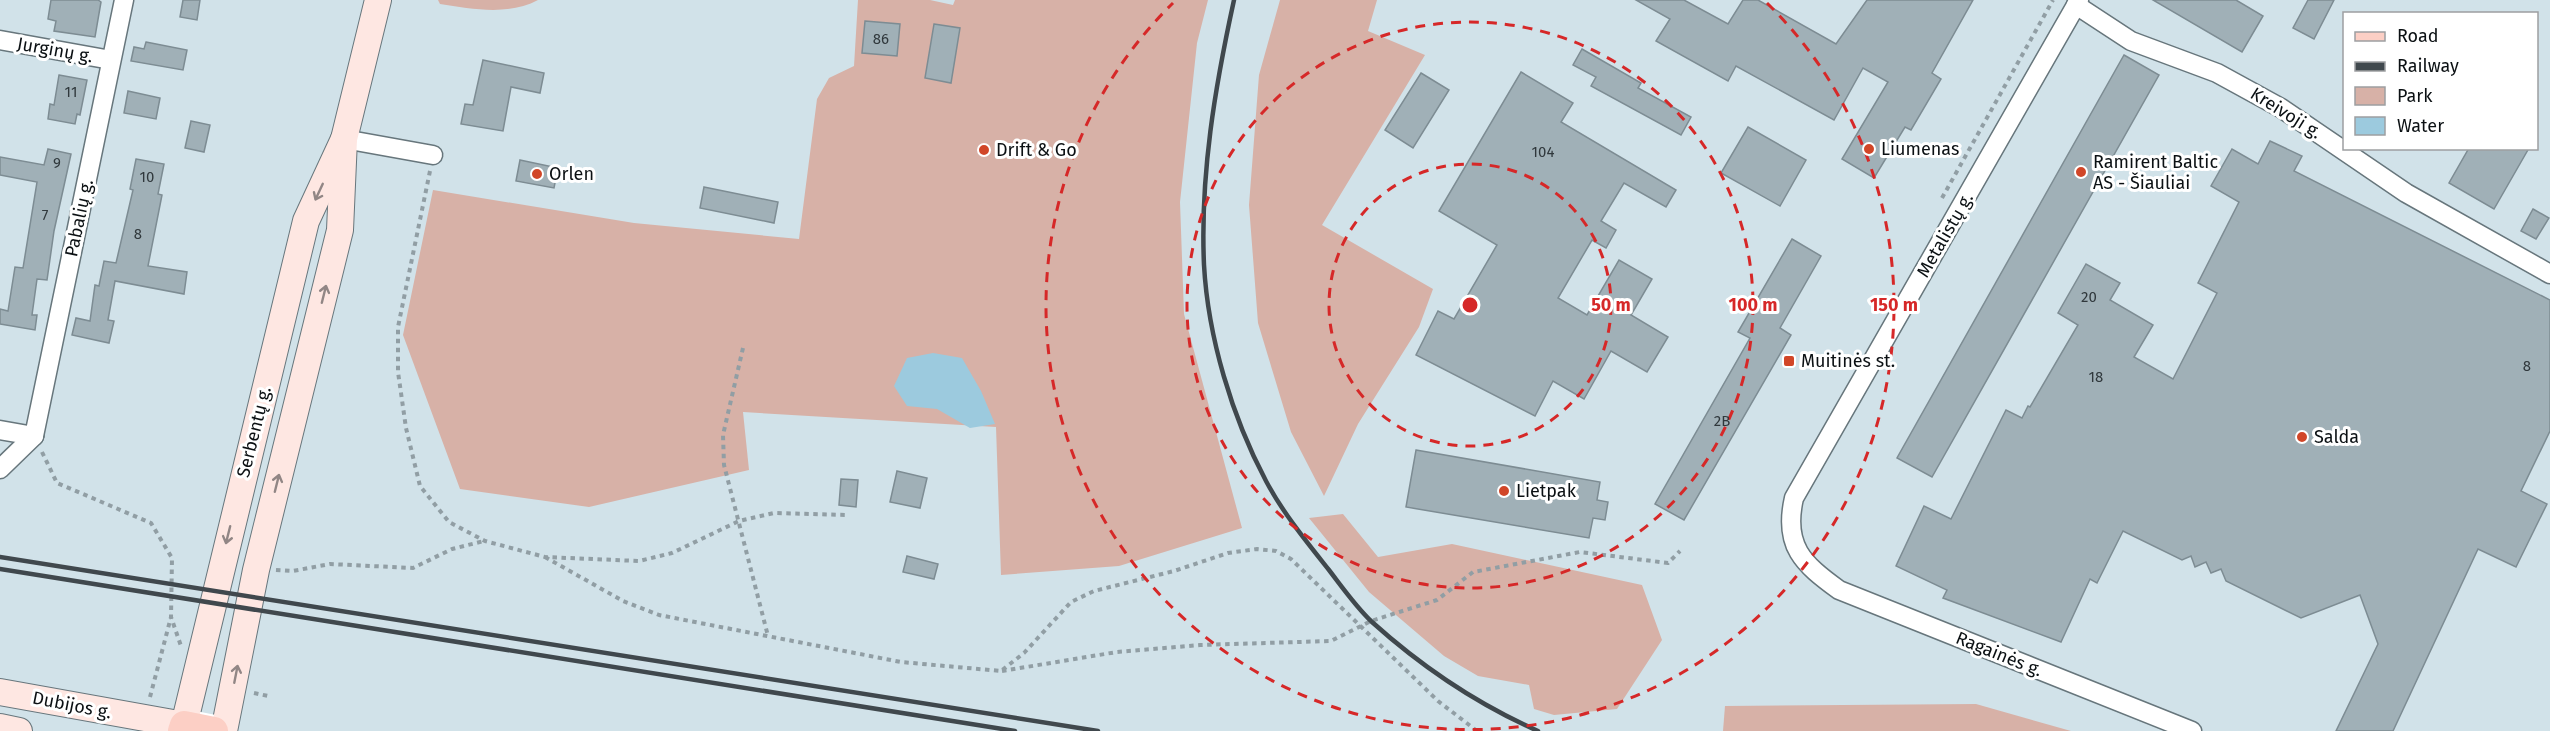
<svg xmlns="http://www.w3.org/2000/svg" width="2550" height="731" viewBox="0 0 2550 731" font-family="'Fira Sans',sans-serif">
<style>
.green{fill:#d7b1a7}
.water{fill:#9ccade}
.building{fill:#a0b0b7;stroke:#7d8c93;stroke-width:1.5}
.lines{fill:none;stroke-linecap:round;stroke-linejoin:round}
.minor-casing{stroke:#67767c;stroke-width:21}
.secondary-casing{stroke:#67767c;stroke-width:28}
.primary-casing{stroke:#fff;stroke-width:32}
.path{stroke:#919ea4;stroke-width:4;stroke-dasharray:4.5 4.5;stroke-linecap:butt}
.minor{stroke:#fff;stroke-width:18}
.secondary{stroke:#fee7e2;stroke-width:26}
.primary{stroke:#fccfc5;stroke-width:28}
.rail{stroke:#40484d;stroke-width:4.5}
.oneway{stroke:#918685}
.ring{fill:none;stroke:#d62828;stroke-width:3;stroke-dasharray:10 8}
.poi-dot{fill:#d14628;stroke:#fff;stroke-width:2}
.labels{text-anchor:middle;stroke-width:6;stroke-linejoin:round;paint-order:stroke}
.number-label{font-size:15px;fill:#30383c}
.street-label{font-size:18px;fill:#0b1013;stroke:#fff}
.poi-label{font-size:18px;fill:#0b1013;stroke:#fff;text-anchor:start}
.centre{fill:#d62828;stroke:#fff;stroke-width:3}
.ring-label{font-size:18px;text-anchor:middle;font-weight:bold;fill:#d62828;stroke:#fff;stroke-width:6;stroke-linejoin:round;paint-order:stroke}
</style>
<rect width="100%" height="100%" fill="#d1e2e9"/>
<g class="green">
<path d="M438 0H538C508 16 472 9 440 4Z"/>
<polygon points="858,0 930,0 953,5 955,0 1208,0 1197,43 1180,202 1184,314 1242,528 1119,566 1001,575 996,427 743,412 749,470 589,507 460,489 403,335 433,190 634,223 799,239 817,99 829,78 854,66"/>
<polygon points="1280,0 1377,0 1368,31 1425,55 1322,225 1433,289 1419,327 1358,424 1324,496 1291,432 1258,323 1249,205 1259,75"/>
<polygon points="1343,514 1378,557 1452,544 1642,585 1662,640 1617,709 1554,715 1534,709 1529,685 1478,676 1444,656 1369,592 1309,518"/>
<polygon points="1976,704 2071,731 1723,731 1725,706"/>
</g>
<polygon class="water" points="933,353 962,358 981,391 995,424 970,428 937,409 907,406 894,386 907,358"/>
<g class="building">
<polygon points="51,0 98,0 101,2 95,37 54,31 56,21 48,19"/>
<polygon points="183,0 200,0 197,20 180,17"/>
<polygon points="1636,0 1684,0 1728,24 1743,0 1758,0 1836,44 1867,0 1973,0 1932,73 1941,79 1911,130 1905,127 1874,178 1842,159 1888,82 1863,68 1834,120 1736,66 1728,81 1656,41 1670,19"/>
<polygon points="2153,0 2236,0 2263,16 2242,52"/>
<polygon points="2308,0 2334,0 2314,39 2293,28"/>
<polygon points="865,21 900,24 897,56 862,53"/>
<polygon points="934,24 960,28 951,83 925,78"/>
<polygon points="146,42 187,50 183,70 131,61 134,47 144,49"/>
<polygon points="1582,49 1641,83 1638,88 1691,117 1681,135 1591,86 1596,77 1573,65"/>
<polygon points="2124,55 2159,75 1932,477 1897,458"/>
<polygon points="483,60 544,73 540,93 511,87 503,131 461,124 465,104 473,105"/>
<polygon points="1521,72 1573,103 1561,122 1676,190 1666,207 1624,183 1601,221 1616,230 1606,248 1592,240 1558,298 1587,315 1619,260 1652,279 1631,315 1668,337 1647,372 1611,351 1584,399 1553,381 1535,416 1416,355 1438,311 1454,319 1497,245 1439,211"/>
<polygon points="1421,73 1449,90 1413,148 1385,130"/>
<polygon points="59,75 87,80 80,115 77,114 75,124 48,119 50,104 54,105"/>
<polygon points="128,91 160,98 156,119 124,113"/>
<polygon points="191,121 210,125 204,152 185,148"/>
<polygon points="1748,127 1806,160 1780,206 1721,173"/>
<polygon points="2270,141 2302,156 2294,171 2550,300 2550,431 2521,491 2547,504 2516,567 2478,549 2393,731 2336,731 2378,644 2360,595 2301,618 2226,581 2221,569 2211,573 2206,562 2195,567 2191,556 2182,560 2123,531 2097,583 2090,579 2061,642 1943,598 1947,590 1896,566 1924,506 1951,519 2006,410 2022,418 2028,406 2030,407 2078,325 2058,313 2086,264 2120,283 2110,300 2153,325 2134,357 2173,379 2217,293 2198,283 2239,202 2211,186 2232,149 2258,164"/>
<polygon points="2469,148 2529,148 2494,209 2449,183"/>
<polygon points="48,149 71,154 54,231 47,280 37,279 32,315 37,315 35,330 0,324 0,309 8,311 15,267 23,268 37,182 0,175 0,157 44,165"/>
<polygon points="136,159 164,164 158,194 162,195 148,266 187,272 184,294 115,281 108,320 114,321 109,343 72,335 76,318 90,321 95,285 99,286 104,261 116,263 133,190 130,189"/>
<polygon points="520,160 558,168 554,188 516,181"/>
<polygon points="704,187 778,202 774,223 700,208"/>
<polygon points="2533,209 2549,218 2536,239 2521,231"/>
<polygon points="1792,239 1821,256 1780,328 1791,335 1684,520 1655,504 1750,338 1738,332"/>
<polygon points="1416,450 1600,482 1597,500 1608,502 1605,520 1593,518 1589,538 1406,507"/>
<polygon points="897,471 927,478 920,508 890,502"/>
<polygon points="841,479 858,480 856,507 839,505"/>
<polygon points="907,556 938,564 934,579 903,572"/>
</g>
<g class="lines">
<g class="minor-casing">
<g id="minor">
<path d="M2079 0 1794 498C1783 546 1803 564 1839 590L2192 731"/>
<polyline points="2076,5 2131,41 2217,73 2281,108 2406,193 2550,274"/>
<polyline points="0,40 111,60"/>
<polyline points="344,139 433,155"/>
<polyline points="0,430 34,436"/>
<polyline points="34,436 124,0"/>
<polyline points="0,469 34,436"/>
</g>
</g>
<g class="secondary-casing">
<g id="secondary">
<polyline points="0,692 184,725 306,221 344,139"/>
<polyline points="0,727 19,731"/>
<polyline points="224,731 256,570 340,230 344,139 378,0"/>
</g>
</g>
<g class="primary-casing">
<polyline id="primary" points="182,731 184,725 214,731"/>
</g>
<g class="path">
<polyline points="430,171 398,327 398,372 406,428 420,486 449,522 485,541 545,557 639,561 672,553 739,521 774,513 845,515"/>
<polyline points="1942,198 2053,0"/>
<polyline points="743,348 723,435 724,465 768,636"/>
<polyline points="42,452 57,483 151,523 172,558 171,617 181,646"/>
<polyline points="545,557 623,601 659,615 901,662 1001,671 1024,653 1071,602 1094,591 1174,571 1228,553 1257,549 1276,551 1291,559 1438,701 1477,731"/>
<polyline points="276,570 293,571 330,564 413,568 452,549 484,541"/>
<polyline points="1002,671 1117,652 1200,645 1331,641 1371,621 1437,600 1473,572 1580,552 1668,563 1680,551"/>
<polyline points="254,693 268,696"/>
<polyline points="150,697 171,617"/>
</g>
<use href="#minor" class="minor"/>
<use href="#secondary" class="secondary"/>
<use href="#primary" class="primary"/>
<g class="rail">
<path d="M1234 0C1215 87 1200 175 1204 265 1208 337 1232 417 1266 481 1283 513 1306 541 1329 570 1342 587 1356 607 1372 622 1422 667 1477 704 1538 731"/>
<polyline points="0,557 1098,731"/>
<polyline points="0,569 1015,731"/>
</g>
</g>
<defs><path id="oneway-shaft" d="M-6 0H5M1.5-3L5.5 0L1.5 3" fill="none" stroke-width="1.6" stroke-linecap="round" stroke-linejoin="round" transform="scale(1.5)"/></defs>
<g class="oneway">
<use href="#oneway-shaft" transform="translate(319 192) rotate(115)"/>
<use href="#oneway-shaft" transform="translate(324 294) rotate(-76)"/>
<use href="#oneway-shaft" transform="translate(277 483) rotate(-76)"/>
<use href="#oneway-shaft" transform="translate(228 535) rotate(104)"/>
<use href="#oneway-shaft" transform="translate(236 674) rotate(-79)"/>
</g>
<g class="ring">
<circle cx="1470" cy="305" r="141"/>
<circle cx="1470" cy="305" r="283"/>
<path d="M1767 3A424 424 0 1 1 1173 3"/>
</g>
<g class="poi-dot">
<circle cx="1869" cy="149" r="6"/>
<circle cx="984" cy="150" r="6"/>
<circle cx="2081" cy="172" r="6"/>
<circle cx="537" cy="174" r="6"/>
<rect x="1783" y="355" width="12" height="12" rx="3"/>
<circle cx="2302" cy="437" r="6"/>
<circle cx="1504" cy="491" r="6"/>
</g>
<g class="labels">
<g class="number-label">
<text x="881" y="44">86</text>
<text x="71" y="97">11</text>
<text x="1543" y="157">104</text>
<text x="57" y="168">9</text>
<text x="147" y="182">10</text>
<text x="45" y="220">7</text>
<text x="138" y="239">8</text>
<text x="2089" y="302">20</text>
<text x="2527" y="371">8</text>
<text x="2096" y="382">18</text>
<text x="1722" y="426">2B</text>
</g>
<g class="street-label">
<text transform="translate(55 50) rotate(10)" y="6">Jurginų g.</text>
<text transform="translate(2286 113) rotate(32)" y="6">Kreivoji g.</text>
<text transform="translate(79 218) rotate(-78)" y="6">Pabalių g.</text>
<text transform="translate(1945 235) rotate(-60)" y="6">Metalistų g.</text>
<text transform="translate(254 432) rotate(-76)" y="6">Serbentų g.</text>
<text transform="translate(1999 654) rotate(22)" y="6">Ragainės g.</text>
<text transform="translate(72 705) rotate(11)" y="6">Dubijos g.</text>
</g>
<g class="poi-label">
<text x="1881" y="155">Liumenas</text>
<text x="996" y="156">Drift &amp; Go</text>
<text x="2093" y="168">Ramirent Baltic<tspan x="2093" dy="21">AS - Šiauliai</tspan></text>
<text x="549" y="180">Orlen</text>
<text x="1801" y="367">Muitinės st.</text>
<text x="2314" y="443">Salda</text>
<text x="1516" y="497">Lietpak</text>
</g>
</g>
<circle cx="1470" cy="305" r="9" class="centre"/>
<g class="ring-label">
<text x="1611" y="311">50 m</text>
<text x="1753" y="311">100 m</text>
<text x="1894" y="311">150 m</text>
</g>
<rect x="2343" y="12" width="195" height="138" fill="#ffffff" stroke="#9d9fa1" stroke-width="1.5"/>
<rect x="2355" y="32" width="30" height="9" fill="#fccfc5" stroke="#9d9fa1" stroke-width="1.5"/>
<text x="2397" y="42" font-size="18" fill="#0b1013">Road</text>
<rect x="2355" y="62" width="30" height="9" fill="#40484d" stroke="#9d9fa1" stroke-width="1.5"/>
<text x="2397" y="72" font-size="18" fill="#0b1013">Railway</text>
<rect x="2355" y="87" width="30" height="18" fill="#d7b1a7" stroke="#9d9fa1" stroke-width="1.5"/>
<text x="2397" y="102" font-size="18" fill="#0b1013">Park</text>
<rect x="2355" y="117" width="30" height="18" fill="#9ccade" stroke="#9d9fa1" stroke-width="1.5"/>
<text x="2397" y="132" font-size="18" fill="#0b1013">Water</text>
</svg>
